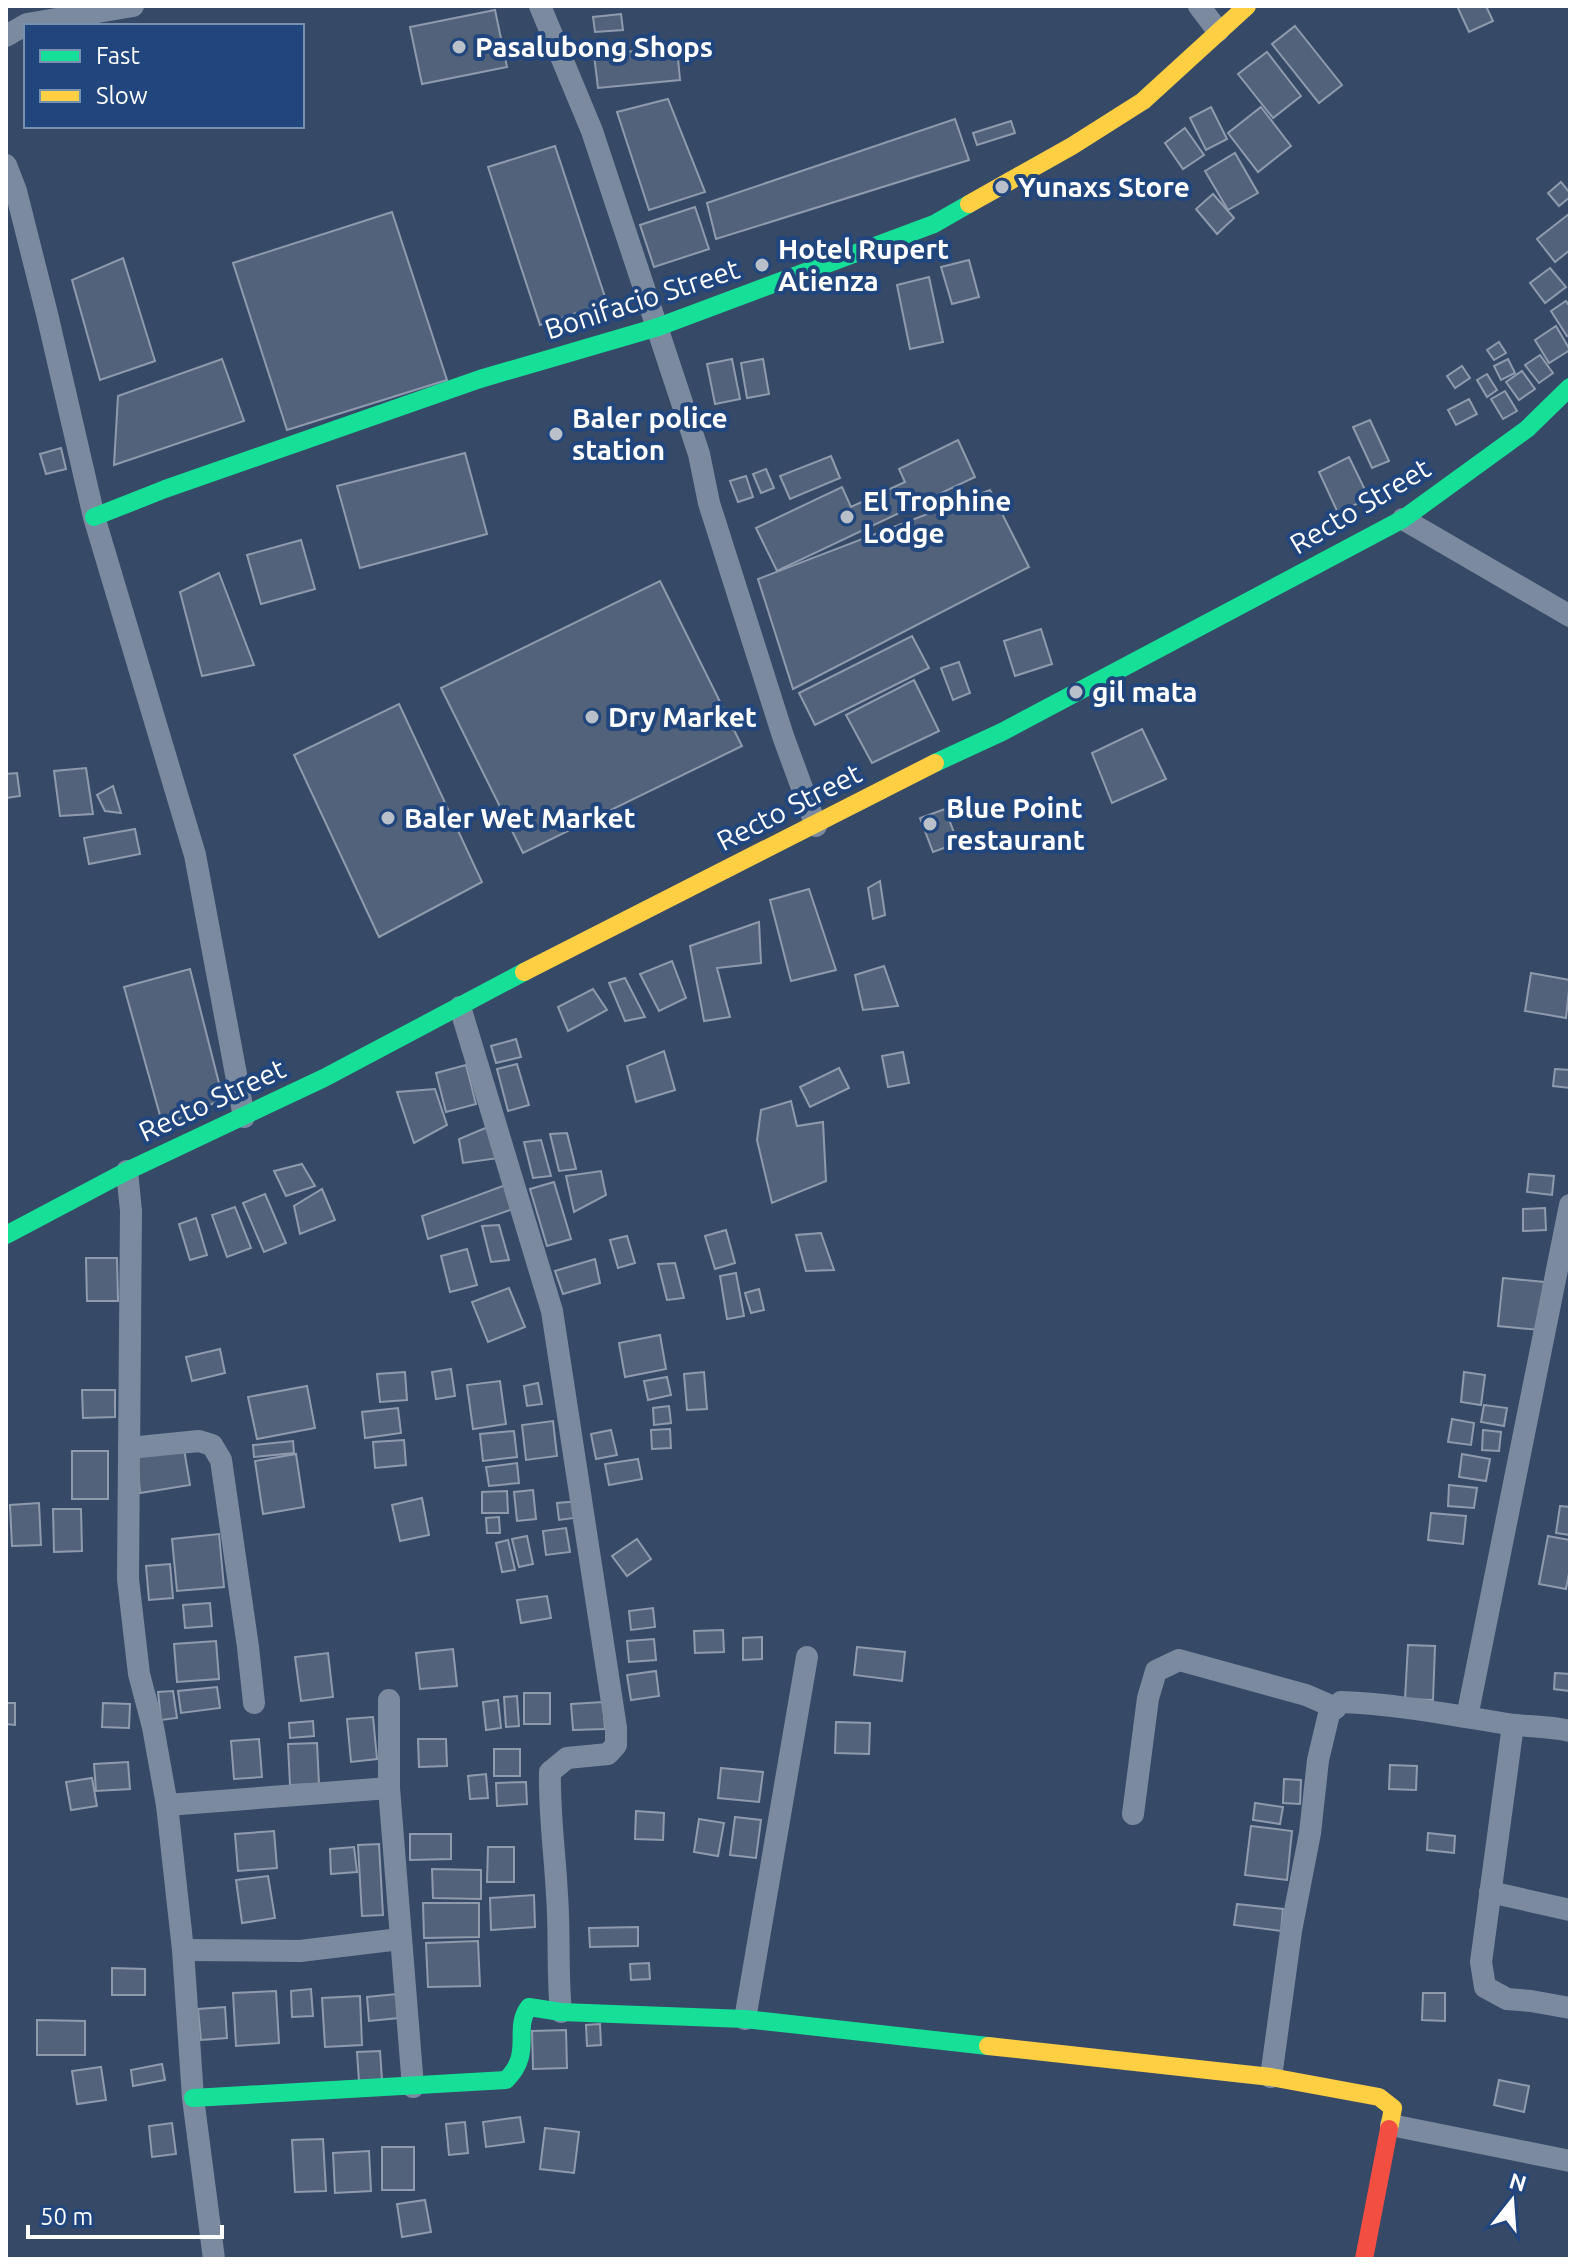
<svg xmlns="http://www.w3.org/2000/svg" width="1576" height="2265" viewBox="0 0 1576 2265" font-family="Ubuntu,sans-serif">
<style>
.building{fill:#52627a;stroke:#8f9bad;stroke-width:2}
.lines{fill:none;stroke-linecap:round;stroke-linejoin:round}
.street{stroke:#7b8a9f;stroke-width:22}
.fast{stroke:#16e098;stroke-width:18}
.slow{stroke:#ffcf43;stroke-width:18}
.jam{stroke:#f24e42;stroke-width:18}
.poi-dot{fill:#b9c0ca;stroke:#21467d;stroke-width:3}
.labels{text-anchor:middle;stroke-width:8;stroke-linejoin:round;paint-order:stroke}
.poi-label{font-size:28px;font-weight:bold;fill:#fff;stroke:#21467d;text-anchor:start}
.street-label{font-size:28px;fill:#fff;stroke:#21467d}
</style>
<rect width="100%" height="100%" fill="#364a68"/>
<g class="building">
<polygon points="1457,6 1486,6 1493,21 1469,32"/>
<polygon points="495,10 507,67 422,84 410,27"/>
<polygon points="621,14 623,30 595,32 593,17"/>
<polygon points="1295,26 1342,85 1319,103 1272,44"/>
<polygon points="677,47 680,80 598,88 594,55"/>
<polygon points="1267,52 1301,96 1273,118 1238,74"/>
<polygon points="668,99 705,192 649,210 617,112"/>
<polygon points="1211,107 1227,139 1206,150 1190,118"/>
<polygon points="1261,107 1291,146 1258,172 1228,133"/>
<polygon points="955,119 969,160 716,239 707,203"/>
<polygon points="1011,121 1015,133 977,145 973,133"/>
<polygon points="1185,128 1204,155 1183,169 1165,143"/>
<polygon points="555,146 607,303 540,325 488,167"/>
<polygon points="1235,153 1258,193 1228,210 1205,171"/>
<polygon points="1561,182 1570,193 1570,197 1559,206 1548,193"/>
<polygon points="1213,194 1234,218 1217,234 1196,209"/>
<polygon points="695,207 709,249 654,267 640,225"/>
<polygon points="392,212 447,380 287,430 233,263"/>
<polygon points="1569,214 1570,250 1555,262 1537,239"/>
<polygon points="123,258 155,361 100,380 72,280"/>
<polygon points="969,260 979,297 952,304 941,267"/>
<polygon points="1550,268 1566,287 1545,303 1530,283"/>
<polygon points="929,277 943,342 910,349 897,285"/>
<polygon points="1566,301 1570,307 1570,334 1567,336 1551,311"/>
<polygon points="1556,326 1570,350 1549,363 1535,340"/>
<polygon points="1499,342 1506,353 1494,360 1487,350"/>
<polygon points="1540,355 1553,373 1539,383 1525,365"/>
<polygon points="222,359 244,421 114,465 118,396"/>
<polygon points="732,359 740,399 715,404 707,364"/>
<polygon points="763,359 769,394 747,398 741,363"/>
<polygon points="1508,359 1515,373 1501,380 1494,366"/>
<polygon points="1462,366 1470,378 1455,388 1447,376"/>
<polygon points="1522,371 1535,389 1519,400 1506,382"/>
<polygon points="1487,374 1497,390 1487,397 1477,380"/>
<polygon points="1505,391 1517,411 1503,419 1491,399"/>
<polygon points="1469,399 1477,414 1456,425 1448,410"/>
<polygon points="1370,420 1389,461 1372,468 1353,427"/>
<polygon points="958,440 975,477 777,571 756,528 842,487 851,507 905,482 899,469"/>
<polygon points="61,448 66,469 46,474 40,454"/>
<polygon points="465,453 487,534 360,568 337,486"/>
<polygon points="831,456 840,478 790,499 780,476"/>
<polygon points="1349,457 1369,498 1338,513 1319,472"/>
<polygon points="766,469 774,488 761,493 753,474"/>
<polygon points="746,476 753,497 738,502 730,481"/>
<polygon points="990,490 1029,567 793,689 758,579"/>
<polygon points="301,540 315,589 261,604 247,555"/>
<polygon points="219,573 254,665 202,676 180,592"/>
<polygon points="660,581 742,746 523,853 441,688"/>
<polygon points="1041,629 1052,664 1015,676 1004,641"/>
<polygon points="912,636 929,668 815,725 799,693"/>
<polygon points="959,662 970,693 953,700 941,668"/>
<polygon points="914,680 939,731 872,763 846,715"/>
<polygon points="399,704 482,882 379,937 294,755"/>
<polygon points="1142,729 1166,779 1112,803 1092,753"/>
<polygon points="86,768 93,814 60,816 54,771"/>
<polygon points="17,773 20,796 6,798 6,774"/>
<polygon points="113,786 121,813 105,811 97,795"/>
<polygon points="945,809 958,843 933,852 920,818"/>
<polygon points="135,829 140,854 89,864 84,838"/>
<polygon points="880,881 885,915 873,919 868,888"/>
<polygon points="809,889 836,970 791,981 770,900"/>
<polygon points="759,922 761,963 717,968 730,1017 704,1021 690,946"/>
<polygon points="672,961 686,998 659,1011 640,974"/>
<polygon points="884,966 898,1006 863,1010 855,975"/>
<polygon points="190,969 223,1099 163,1126 124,987"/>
<polygon points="1531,973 1570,980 1566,1018 1525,1011"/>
<polygon points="625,978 645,1017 625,1021 609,983"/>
<polygon points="593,989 607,1010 568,1031 558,1007"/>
<polygon points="516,1039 521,1057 496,1063 491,1046"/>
<polygon points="664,1051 675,1090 636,1102 627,1066"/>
<polygon points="903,1052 909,1083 888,1087 882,1056"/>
<polygon points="517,1064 529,1105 508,1111 497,1069"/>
<polygon points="466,1065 476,1104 446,1112 436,1073"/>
<polygon points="839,1068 849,1088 810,1107 800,1087"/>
<polygon points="1555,1069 1570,1070 1570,1088 1553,1086"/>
<polygon points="435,1089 447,1125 414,1143 397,1092"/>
<polygon points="791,1101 797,1126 823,1122 826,1181 772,1203 757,1140 761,1110"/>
<polygon points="495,1124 499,1158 463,1163 459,1139"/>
<polygon points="567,1133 576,1169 559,1171 550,1134"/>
<polygon points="541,1140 551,1176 533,1178 524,1142"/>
<polygon points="302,1164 315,1186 286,1196 274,1171"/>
<polygon points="601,1171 606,1195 574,1212 566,1176"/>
<polygon points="1529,1174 1554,1176 1552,1195 1527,1192"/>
<polygon points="554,1182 571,1239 547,1246 530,1189"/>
<polygon points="508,1184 513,1209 428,1239 422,1216"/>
<polygon points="322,1189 335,1220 300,1234 294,1206"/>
<polygon points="265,1194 286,1243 264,1252 243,1203"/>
<polygon points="235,1207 251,1248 227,1257 212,1215"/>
<polygon points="1545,1208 1546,1230 1523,1231 1523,1209"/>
<polygon points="196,1218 207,1255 190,1260 179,1224"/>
<polygon points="499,1225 509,1260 491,1262 482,1226"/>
<polygon points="726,1230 735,1263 715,1269 705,1236"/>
<polygon points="821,1233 834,1270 806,1271 796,1235"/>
<polygon points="627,1236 635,1263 618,1268 610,1240"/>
<polygon points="467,1249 477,1285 450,1292 441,1256"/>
<polygon points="86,1258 117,1258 118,1301 87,1301"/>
<polygon points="595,1259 600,1283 563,1294 555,1271"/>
<polygon points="675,1263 684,1298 667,1300 658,1264"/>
<polygon points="736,1273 744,1316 727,1319 720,1276"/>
<polygon points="1503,1278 1544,1282 1540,1330 1498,1326"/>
<polygon points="509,1288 525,1327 488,1342 472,1302"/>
<polygon points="759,1289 764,1310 751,1313 745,1293"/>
<polygon points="660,1335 666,1369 625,1377 619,1343"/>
<polygon points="220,1349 225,1373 192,1381 186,1357"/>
<polygon points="451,1369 455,1396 436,1399 432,1372"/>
<polygon points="405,1372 407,1400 380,1402 377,1374"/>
<polygon points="704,1372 707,1409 687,1410 684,1374"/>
<polygon points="1464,1372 1485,1375 1481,1405 1461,1402"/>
<polygon points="667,1377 671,1395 648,1400 644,1381"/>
<polygon points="500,1381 506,1424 473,1429 467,1385"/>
<polygon points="538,1383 542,1404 527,1406 524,1386"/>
<polygon points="307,1386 315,1428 257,1439 248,1397"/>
<polygon points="82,1390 115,1390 115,1417 83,1418"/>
<polygon points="1484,1405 1507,1408 1504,1426 1481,1422"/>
<polygon points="669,1406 671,1423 654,1425 653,1408"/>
<polygon points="398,1408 401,1433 365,1438 362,1412"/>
<polygon points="1452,1419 1474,1423 1471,1445 1448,1442"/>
<polygon points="553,1421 557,1456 526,1460 522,1425"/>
<polygon points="670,1429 671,1448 652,1449 651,1430"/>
<polygon points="611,1430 617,1455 596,1459 591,1434"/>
<polygon points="1483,1430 1501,1432 1499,1451 1482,1450"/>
<polygon points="514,1431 517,1457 483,1461 480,1434"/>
<polygon points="404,1440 406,1465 375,1468 373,1442"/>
<polygon points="293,1441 294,1453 254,1457 253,1445"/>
<polygon points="184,1449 190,1485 140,1493 137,1457"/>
<rect x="72" y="1451" width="36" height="48"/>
<polygon points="296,1454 304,1507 263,1514 255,1461"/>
<polygon points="1462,1454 1490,1459 1486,1481 1459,1477"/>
<polygon points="638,1459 642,1479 609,1485 605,1464"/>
<polygon points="517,1463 519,1483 489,1486 486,1467"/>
<polygon points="1449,1485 1477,1488 1474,1508 1448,1506"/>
<polygon points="533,1490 536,1519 517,1521 514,1492"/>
<polygon points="507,1491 508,1513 482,1513 482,1492"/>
<polygon points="422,1498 429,1535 400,1541 392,1505"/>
<polygon points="580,1501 582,1517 559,1520 557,1503"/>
<polygon points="39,1503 41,1545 12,1546 10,1505"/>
<polygon points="1560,1506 1570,1507 1570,1535 1556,1533"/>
<polygon points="53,1509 81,1509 82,1551 54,1552"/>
<polygon points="1431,1513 1466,1516 1463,1544 1428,1540"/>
<polygon points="499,1517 500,1533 487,1533 486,1518"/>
<polygon points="566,1528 570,1552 546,1555 543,1531"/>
<polygon points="219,1534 224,1587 177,1591 172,1539"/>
<polygon points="527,1536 533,1564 519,1567 512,1539"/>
<polygon points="1548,1536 1570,1540 1570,1568 1566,1589 1539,1584"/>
<polygon points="637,1539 651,1559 627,1576 612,1556"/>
<polygon points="508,1540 515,1570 502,1572 496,1543"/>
<polygon points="170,1564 173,1598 149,1600 146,1566"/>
<polygon points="547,1596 551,1618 521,1623 517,1600"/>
<polygon points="210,1603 212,1626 185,1628 183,1605"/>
<polygon points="653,1608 655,1627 631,1630 629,1611"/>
<polygon points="723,1630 724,1652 695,1653 694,1631"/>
<polygon points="762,1637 762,1659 743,1660 743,1638"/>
<polygon points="654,1639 656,1660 629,1662 627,1641"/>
<polygon points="216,1641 219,1679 177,1682 174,1644"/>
<polygon points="1408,1645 1435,1646 1433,1700 1405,1699"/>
<polygon points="857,1647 905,1652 902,1681 854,1675"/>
<polygon points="453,1649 457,1686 420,1689 416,1653"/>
<polygon points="328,1653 333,1697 301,1701 295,1657"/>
<polygon points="656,1671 659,1696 631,1700 627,1675"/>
<polygon points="1555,1673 1570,1674 1570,1691 1554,1689"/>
<polygon points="217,1687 220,1708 181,1713 178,1691"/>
<polygon points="173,1691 177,1718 161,1720 158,1692"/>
<rect x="524" y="1693" width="26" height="31"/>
<polygon points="517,1696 519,1726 506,1727 504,1697"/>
<polygon points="498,1700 501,1728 486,1730 483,1702"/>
<polygon points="603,1702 605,1729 573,1730 571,1704"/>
<polygon points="6,1703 15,1703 15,1725 6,1724"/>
<polygon points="103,1703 130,1704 129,1728 102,1727"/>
<polygon points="373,1717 377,1759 351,1762 347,1719"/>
<polygon points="313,1721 314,1736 290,1738 289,1723"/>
<polygon points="836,1722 870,1723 869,1754 835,1753"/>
<polygon points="259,1739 262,1777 234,1779 231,1741"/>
<polygon points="418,1739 446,1739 447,1766 419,1767"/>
<polygon points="317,1743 319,1784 290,1785 288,1744"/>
<rect x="494" y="1749" width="26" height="27"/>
<polygon points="128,1762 130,1789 96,1791 94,1764"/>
<polygon points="1390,1765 1417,1766 1416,1790 1389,1789"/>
<polygon points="721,1768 763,1772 759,1802 718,1798"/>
<polygon points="486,1774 488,1798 470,1799 468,1776"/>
<polygon points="92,1778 97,1806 71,1810 66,1782"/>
<polygon points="1284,1779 1301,1780 1300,1804 1283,1803"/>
<polygon points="526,1782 527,1804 497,1806 496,1783"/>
<polygon points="1255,1803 1283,1807 1280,1824 1253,1820"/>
<polygon points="636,1811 664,1813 663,1840 635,1839"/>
<polygon points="735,1817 761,1820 756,1858 730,1855"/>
<polygon points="699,1819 724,1823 718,1856 694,1852"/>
<polygon points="1251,1826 1292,1831 1287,1880 1245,1875"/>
<polygon points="274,1831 277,1868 238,1871 235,1834"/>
<polygon points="1428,1833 1455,1836 1454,1853 1427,1850"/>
<polygon points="410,1834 451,1834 451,1859 410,1860"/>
<polygon points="379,1844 383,1915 362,1916 358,1845"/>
<polygon points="354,1847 357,1872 331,1874 330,1849"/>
<polygon points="488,1847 514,1847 514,1882 487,1882"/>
<polygon points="432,1869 481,1870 481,1899 433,1898"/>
<polygon points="268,1876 275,1918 242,1923 236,1880"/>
<polygon points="534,1895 535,1927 491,1930 490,1898"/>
<polygon points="423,1903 479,1903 479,1937 424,1938"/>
<polygon points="1237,1904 1283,1909 1281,1931 1234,1925"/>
<polygon points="638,1927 638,1946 590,1947 589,1928"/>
<polygon points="478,1941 480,1986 428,1987 426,1943"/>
<polygon points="649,1963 650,1979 631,1980 630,1964"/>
<polygon points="112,1968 145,1969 145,1995 112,1995"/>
<polygon points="311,1989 313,2016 292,2017 291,1991"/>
<polygon points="276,1991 279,2043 236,2046 233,1993"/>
<polygon points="1423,1993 1445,1993 1445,2021 1422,2020"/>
<polygon points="397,1994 399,2018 369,2021 367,1997"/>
<polygon points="360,1996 362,2045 325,2047 322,1998"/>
<polygon points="225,2007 227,2038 201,2040 198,2009"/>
<polygon points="37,2020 85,2021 85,2055 37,2055"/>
<polygon points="600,2024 601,2045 587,2046 586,2025"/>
<polygon points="566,2030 567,2068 533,2069 532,2031"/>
<polygon points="380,2051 382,2080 359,2081 357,2052"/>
<polygon points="162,2064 165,2080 133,2086 131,2070"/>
<polygon points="101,2067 106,2100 77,2104 72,2071"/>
<polygon points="1499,2080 1529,2086 1524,2112 1494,2105"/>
<polygon points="520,2117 524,2142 486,2147 483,2122"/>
<polygon points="465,2122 468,2153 449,2155 446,2124"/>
<polygon points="172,2123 176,2154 152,2157 149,2126"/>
<polygon points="545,2128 579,2132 574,2173 540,2169"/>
<polygon points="323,2139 326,2191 295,2192 292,2140"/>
<rect x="382" y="2147" width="32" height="43"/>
<polygon points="369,2151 371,2191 335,2193 333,2153"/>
<polygon points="425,2200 431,2232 402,2237 397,2204"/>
</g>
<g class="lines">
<g class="street">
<polyline points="540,6 592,131 699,454 709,503 783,736 816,826"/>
<polyline points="1199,6 1218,31"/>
<polyline points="6,36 27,24 133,6"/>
<polyline points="6,165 16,191 47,314 94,517 195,855 244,1117"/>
<polyline points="1403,519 1570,616"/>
<path d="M460 1007 552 1311 616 1728V1745L608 1754 567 1758 550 1772C549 1813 555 1854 557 1895 560 1934 557 1973 561 2012"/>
<polyline points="127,1171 131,1211 128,1579 139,1674 153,1727 167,1805 183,1950 193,2098 214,2259"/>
<polyline points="129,1448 199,1441 212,1445 221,1460 248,1647 254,1703"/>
<polyline points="389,1700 389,1788 413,2087"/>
<polyline points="1467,1717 1570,1205"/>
<polyline points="1513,1725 1481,1962 1485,1987 1507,1999 1531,2001 1570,2008"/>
<polyline points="167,1805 389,1788"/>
<polyline points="1133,1814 1148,1698 1156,1671 1179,1660 1306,1695 1336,1708"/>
<polyline points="1490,1892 1570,1910"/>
<polyline points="183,1950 300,1951 400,1939"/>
<polyline points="745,2019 807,1657"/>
<path d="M1271 2077 1291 1931 1310 1833 1318 1760 1329 1714 1341 1702C1398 1704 1452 1715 1508 1724 1529 1727 1549 1726 1570 1731"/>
<polyline points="1391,2125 1570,2161"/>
</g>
<g class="fast">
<polyline points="94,517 165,489 480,379 658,327 934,224 969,204"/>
<polyline points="935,763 1002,732 1403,519 1527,429 1570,387"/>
<polyline points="6,1235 127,1171 324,1078 524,972"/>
<path d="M193 2098 506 2080C534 2053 512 2029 529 2007L561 2012 745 2019 988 2046"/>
</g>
<g class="slow">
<polyline points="969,204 1072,146 1143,101 1247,6"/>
<polyline points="524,972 935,763"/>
<polyline points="988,2046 1271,2077 1379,2097 1393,2108 1389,2129"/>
</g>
<polyline class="jam" points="1364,2259 1389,2129"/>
</g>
<g class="poi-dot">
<circle cx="459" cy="47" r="8"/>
<circle cx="1002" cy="187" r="8"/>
<circle cx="762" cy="265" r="8"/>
<circle cx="556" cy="434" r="8"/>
<circle cx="847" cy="517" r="8"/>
<circle cx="1076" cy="692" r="8"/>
<circle cx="592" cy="717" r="8"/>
<circle cx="388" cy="818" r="8"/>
<circle cx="930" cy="824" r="8"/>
</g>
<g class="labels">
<g class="poi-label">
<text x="475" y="57">Pasalubong Shops</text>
<text x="1018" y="197">Yunaxs Store</text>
<text x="778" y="259">Hotel Rupert<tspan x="778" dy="32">Atienza</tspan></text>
<text x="572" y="428">Baler police<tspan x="572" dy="32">station</tspan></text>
<text x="863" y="511">El Trophine<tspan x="863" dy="32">Lodge</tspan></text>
<text x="1092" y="702">gil mata</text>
<text x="608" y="727">Dry Market</text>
<text x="946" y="818">Blue Point<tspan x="946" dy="32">restaurant</tspan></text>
<text x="404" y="828">Baler Wet Market</text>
</g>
<g class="street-label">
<text transform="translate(642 299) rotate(-18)" y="10">Bonifacio Street</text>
<text transform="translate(1360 506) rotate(-31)" y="10">Recto Street</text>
<text transform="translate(789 807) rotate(-27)" y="10">Recto Street</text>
<text transform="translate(212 1100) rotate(-25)" y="10">Recto Street</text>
</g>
</g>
<rect width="1576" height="2265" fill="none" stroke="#ffffff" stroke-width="16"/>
<rect x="24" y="24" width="280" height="104" fill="#21467d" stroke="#7a90b1" stroke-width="2"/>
<rect x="40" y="50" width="40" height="12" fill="#16e098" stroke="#7a90b1" stroke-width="2"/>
<text x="96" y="64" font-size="24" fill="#ffffff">Fast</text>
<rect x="40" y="90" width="40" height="12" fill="#ffcf43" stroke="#7a90b1" stroke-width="2"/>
<text x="96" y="104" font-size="24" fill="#ffffff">Slow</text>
<g transform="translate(1512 2201) rotate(17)" stroke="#21467d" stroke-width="6" paint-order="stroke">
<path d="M0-6L14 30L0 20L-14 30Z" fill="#ffffff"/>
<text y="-12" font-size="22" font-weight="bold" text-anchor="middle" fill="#ffffff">N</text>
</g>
<path d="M28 2225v12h194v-12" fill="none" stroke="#ffffff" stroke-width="4"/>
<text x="40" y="2225" font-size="24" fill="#ffffff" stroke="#21467d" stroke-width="6" paint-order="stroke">50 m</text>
</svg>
